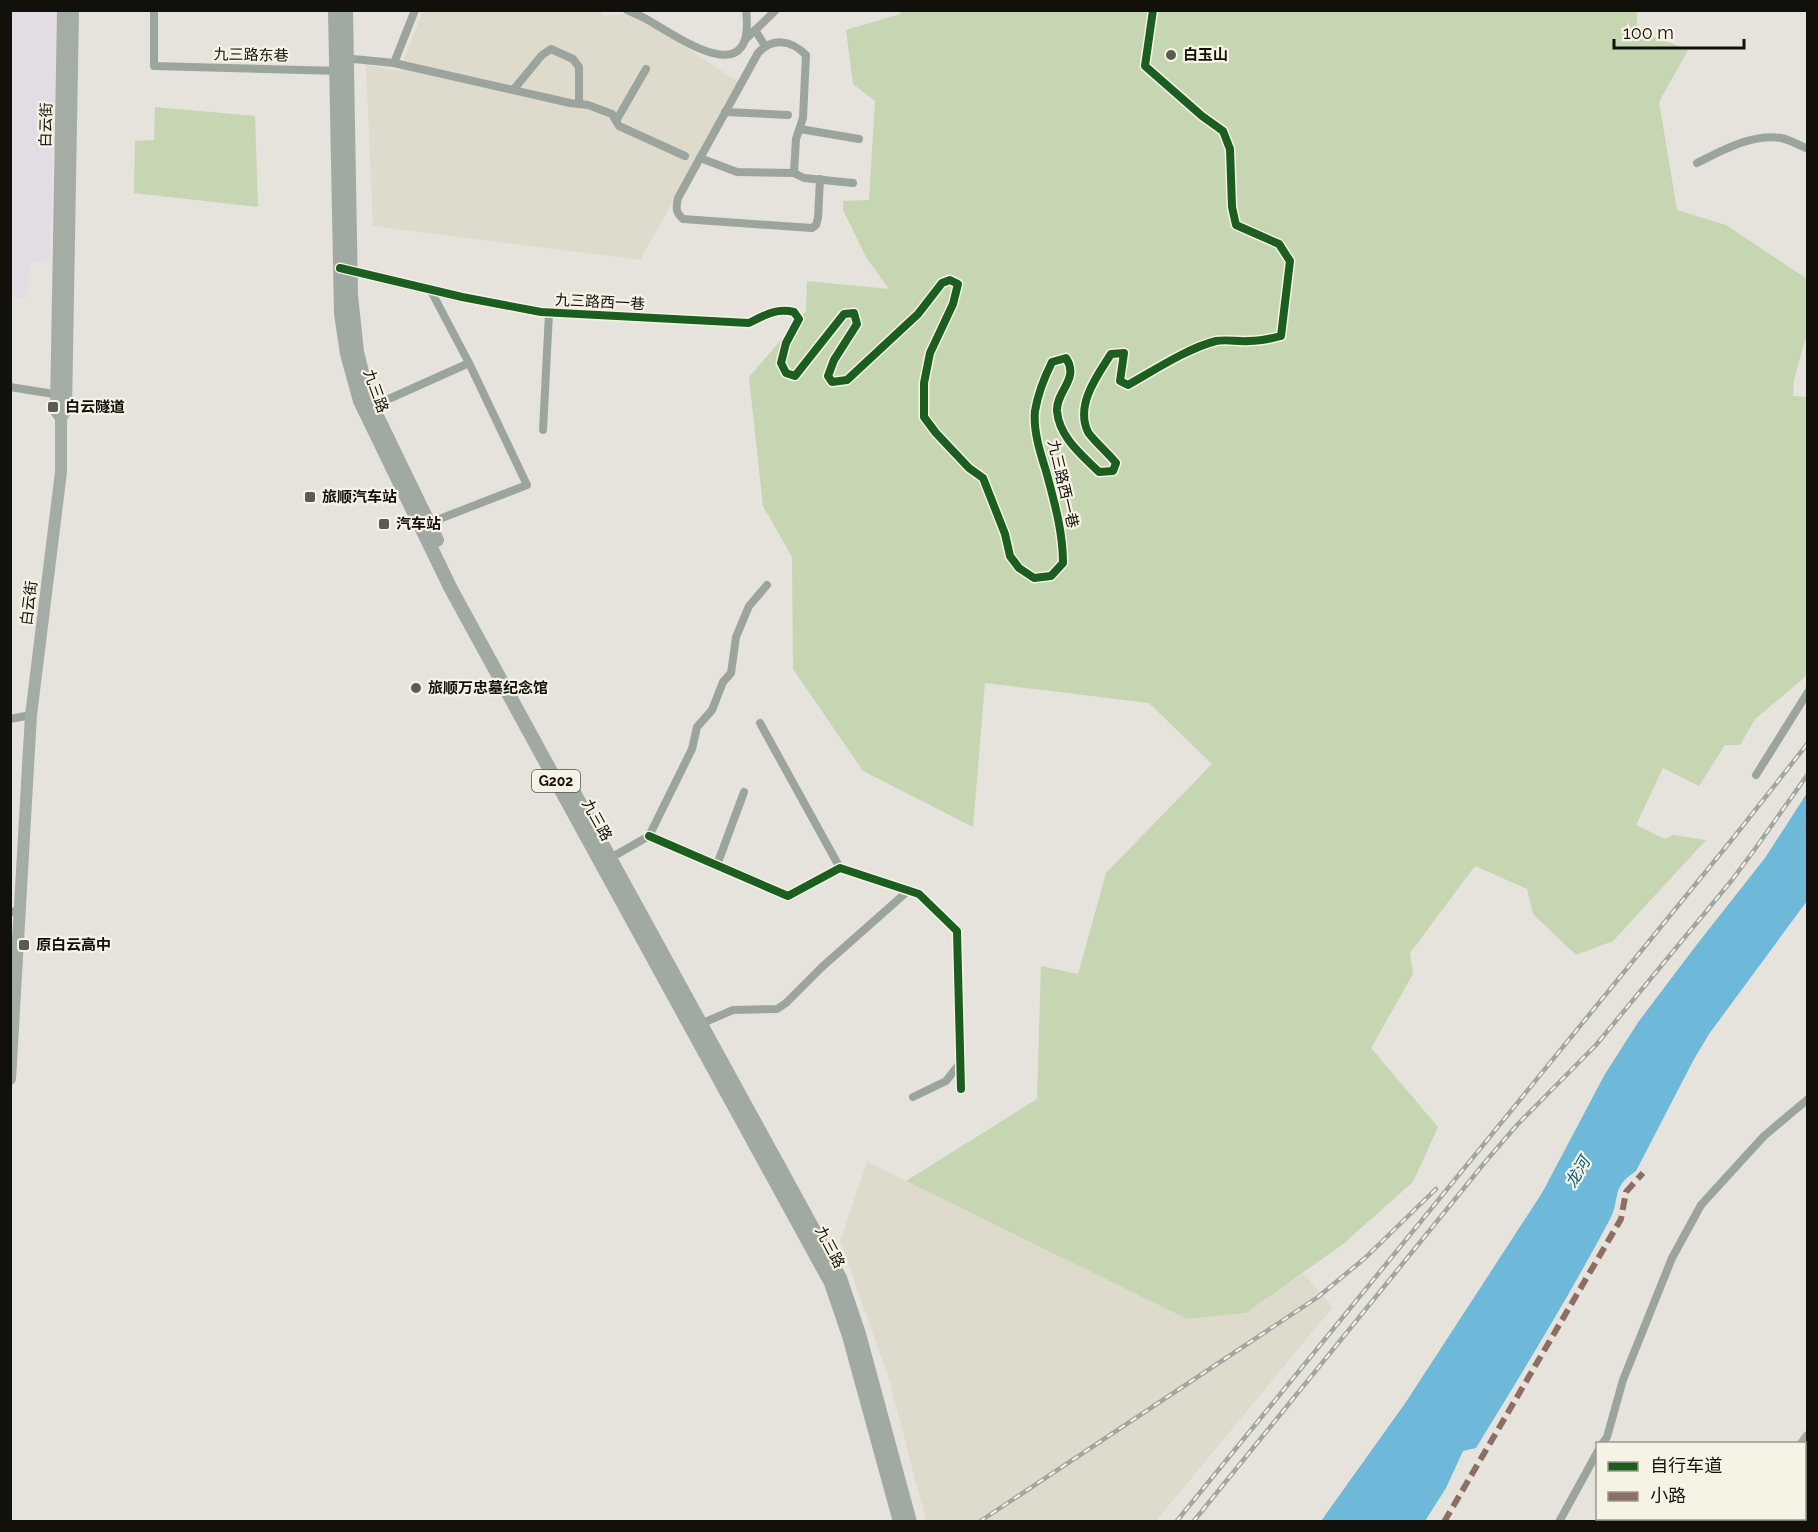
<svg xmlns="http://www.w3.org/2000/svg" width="1818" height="1532" viewBox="0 0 1818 1532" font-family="Raleway,'Noto Sans SC',sans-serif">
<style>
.built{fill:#dedbcc}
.medical{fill:#e3dce4}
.green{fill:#c6d5b2}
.water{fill:#6eb8d9}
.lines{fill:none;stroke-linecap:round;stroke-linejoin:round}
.minor{stroke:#9ba59e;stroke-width:8}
.secondary{stroke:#a4ada5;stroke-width:12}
.trunk{stroke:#a1aaa2;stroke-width:14}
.rail-casing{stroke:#a1a6a0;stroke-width:4.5}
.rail{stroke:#f6f3e5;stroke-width:2;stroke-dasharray:7;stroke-linecap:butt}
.quiet{stroke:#8d6e63;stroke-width:6;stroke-dasharray:12 6;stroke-linecap:butt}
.cycleway-casing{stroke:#f6f3e5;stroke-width:11}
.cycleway{stroke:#1b5e20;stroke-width:8}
.poi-dot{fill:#5b5a54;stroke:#f6f3e5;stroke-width:2}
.labels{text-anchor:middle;stroke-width:4.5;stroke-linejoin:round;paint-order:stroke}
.shield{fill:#f6f3e5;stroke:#56544c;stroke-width:1.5}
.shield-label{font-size:14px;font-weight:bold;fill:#11100b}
.street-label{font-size:15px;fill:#11100b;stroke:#f6f3e5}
.poi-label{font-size:15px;font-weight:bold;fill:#11100b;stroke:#f6f3e5;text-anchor:start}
.water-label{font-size:16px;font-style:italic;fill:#045b7d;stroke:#f6f3e5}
</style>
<rect width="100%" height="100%" fill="#e5e3dc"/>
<g class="built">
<polygon points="423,11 598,11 604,16 634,13 740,83 640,260 373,226 366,65 399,71"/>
<polygon points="867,1162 1187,1319 1246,1313 1303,1273 1333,1307 1156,1521 926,1521 889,1379 840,1241"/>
</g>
<polygon class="medical" points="10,11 57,11 50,260 29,264 27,298 11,297"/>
<g class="green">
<polygon points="900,10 1637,11 1637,30 1688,50 1659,102 1677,210 1726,225 1807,279 1807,333 1794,380 1793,396 1807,397 1807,671 1804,678 1755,719 1740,745 1725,745 1699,786 1663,768 1636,825 1665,839 1673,835 1706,840 1613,941 1576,955 1533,914 1527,889 1475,866 1410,953 1413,974 1371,1048 1438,1127 1413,1182 1343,1244 1246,1313 1187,1319 906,1181 1037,1099 1041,966 1078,974 1106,873 1212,764 1149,703 985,683 973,827 863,771 793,669 792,557 763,506 749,377 806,311 807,281 889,289 866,257 843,210 843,201 869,200 875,101 853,84 846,30 900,14"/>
<polygon points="155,107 255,116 258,207 134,193 135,141 154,140"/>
</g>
<path class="water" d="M1807 793V901L1709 1034 1693 1061 1636 1171C1609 1189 1622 1198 1609 1221 1568 1298 1522 1373 1476 1448L1463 1451 1446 1488 1425 1521H1321L1406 1402 1542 1193 1605 1074 1639 1021 1698 943 1765 858Z"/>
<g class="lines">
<g class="minor">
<polyline points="154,10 154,66 341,71"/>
<path d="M627 10C634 13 641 16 648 20 681 39 756 93 746 10"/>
<polyline points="755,30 765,46"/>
<polyline points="745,40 776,10"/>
<polyline points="343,58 394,63 415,10"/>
<polyline points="394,63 570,103 588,105 612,114 619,126 685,156"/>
<polyline points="514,89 542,55 551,49 573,59 579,67 579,104"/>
<polyline points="725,112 788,115"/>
<polyline points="616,121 646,69"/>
<polyline points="800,129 859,139"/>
<polyline points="700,158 737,172 794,173 804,178 853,183"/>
<path d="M1697 163C1721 151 1753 133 1781 138 1790 140 1799 145 1808 149"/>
<path d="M794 173 796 139 803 118 806 55C791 40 773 37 758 53L678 198C676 207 675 212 683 219L812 228 816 225 818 218 820 179"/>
<path d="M346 269 462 297 541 312 749 323C765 315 776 308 794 312L799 319 786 343 781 363 786 373 795 376 844 314 854 313 857 324 834 360 828 376 832 382 847 380 918 314 942 283 950 280 958 284 953 304 930 353 924 383V417L936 433 969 468 983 478 1005 534 1010 556 1019 568 1034 578 1051 576 1063 563C1063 531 1054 501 1046 471 1040 452 1033 430 1035 411 1038 393 1044 378 1052 362L1066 358C1080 379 1056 391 1057 411 1059 437 1082 455 1099 472L1113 471 1116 463C1110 455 1091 438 1088 432 1075 405 1097 376 1111 354L1124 353 1120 381 1128 385C1153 371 1188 348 1216 341 1227 339 1238 342 1249 341 1260 341 1270 339 1281 336L1290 261 1279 244 1236 225 1232 207 1230 149 1223 131 1202 116 1145 66 1153 10"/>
<polyline points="10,387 60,395"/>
<polyline points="373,406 469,363"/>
<polyline points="543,430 549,313"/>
<polyline points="429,523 527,485 469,363 430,289"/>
<polyline points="10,719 31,715"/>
<polyline points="760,723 840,868"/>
<polyline points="1756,775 1808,692"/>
<polyline points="649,836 788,896 840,868 919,894 957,931 961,1089"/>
<polyline points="607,860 649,836 692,749 697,727 712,710 723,682 731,673 736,637 749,606 767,585"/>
<polyline points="717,865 744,792"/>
<polyline points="10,911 19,913"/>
<polyline points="698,1025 733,1010 777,1009 786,1003 822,967 909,890"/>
<polyline points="913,1097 946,1081 961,1062"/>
<polyline points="1602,1444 1607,1437 1623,1380 1672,1258 1701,1205 1764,1136 1808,1099"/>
<polyline points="1559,1522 1598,1451"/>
</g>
<g class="secondary">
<polyline points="61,418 56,411 63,10"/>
<polyline points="10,1079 31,715 61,472 61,418 66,410 73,10"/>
<polyline points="1803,1444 1808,1437"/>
<polyline points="1804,1460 1808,1456"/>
<polyline points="1747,1522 1749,1518"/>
<polyline points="1760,1522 1762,1518"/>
</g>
<g class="trunk">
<polyline points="335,10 341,314 347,354 360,401 451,589 831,1283 849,1336 900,1522"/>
<polyline points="346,10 351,295 357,352 365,384 375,412 437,540"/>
<polyline points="565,776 840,1278 859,1334 910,1522"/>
</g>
<g class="rail-casing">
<g id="rail">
<polyline points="979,1522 1318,1297 1365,1258 1436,1189"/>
<polyline points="1176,1522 1734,837 1808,743"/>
<polyline points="1193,1522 1486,1161 1517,1125 1596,1045 1732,880 1755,849 1808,774"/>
</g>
</g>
<use href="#rail" class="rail"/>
<polyline class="quiet" points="1444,1522 1621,1219 1626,1192 1643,1173"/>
<g class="cycleway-casing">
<g id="cycleway">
<path d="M340 268 462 297 541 312 749 323C765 315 776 308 794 312L799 319 786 343 781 363 786 373 795 376 844 314 854 313 857 324 834 360 828 376 832 382 847 380 918 314 942 283 950 280 958 284 953 304 930 353 924 383V417L936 433 969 468 983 478 1005 534 1010 556 1019 568 1034 578 1051 576 1063 563C1063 531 1054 501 1046 471 1040 452 1033 430 1035 411 1038 393 1044 378 1052 362L1066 358C1080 379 1056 391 1057 411 1059 437 1082 455 1099 472L1113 471 1116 463C1110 455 1091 438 1088 432 1075 405 1097 376 1111 354L1124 353 1120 381 1128 385C1153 371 1188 348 1216 341 1227 339 1238 342 1249 341 1260 341 1270 339 1281 336L1290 261 1279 244 1236 225 1232 207 1230 149 1223 131 1202 116 1145 66 1153 10"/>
<polyline points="649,836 788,896 840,868 919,894 957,931 961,1089"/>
</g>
</g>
<use href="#cycleway" class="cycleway"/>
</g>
<g class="poi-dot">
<circle cx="1171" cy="55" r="6"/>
<rect x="47" y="401" width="12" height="12" rx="3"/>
<rect x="304" y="491" width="12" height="12" rx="3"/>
<rect x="378" y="518" width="12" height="12" rx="3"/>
<circle cx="416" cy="688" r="6"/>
<rect x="18" y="939" width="12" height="12" rx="3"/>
</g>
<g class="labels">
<rect class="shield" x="532" y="770" width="48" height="22" rx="4.5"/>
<g class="shield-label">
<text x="556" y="786">G202</text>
</g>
<g class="street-label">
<text transform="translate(251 55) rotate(1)" y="5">九三路东巷</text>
<text transform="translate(46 125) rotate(-89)" y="5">白云街</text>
<text transform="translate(600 302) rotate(3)" y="5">九三路西一巷</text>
<text transform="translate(376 391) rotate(70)" y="5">九三路</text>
<text transform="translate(1063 484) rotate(77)" y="5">九三路西一巷</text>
<text transform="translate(29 603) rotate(-83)" y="5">白云街</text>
<text transform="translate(597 820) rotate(61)" y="5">九三路</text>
<text transform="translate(830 1247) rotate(62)" y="5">九三路</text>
</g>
<g class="poi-label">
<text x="1183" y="60">白玉山</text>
<text x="65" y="412">白云隧道</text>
<text x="322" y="502">旅顺汽车站</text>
<text x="396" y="529">汽车站</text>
<text x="428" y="693">旅顺万忠墓纪念馆</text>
<text x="36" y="950">原白云高中</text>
</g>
<g class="water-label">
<text transform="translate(1577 1172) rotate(-59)" y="6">龙河</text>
</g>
</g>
<rect width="1818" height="1532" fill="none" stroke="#11100b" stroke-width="24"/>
<rect x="1596" y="1442" width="210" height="78" fill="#f6f3e5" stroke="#9a988e" stroke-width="1.5"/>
<rect x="1608" y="1462" width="30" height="9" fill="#1b5e20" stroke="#9a988e" stroke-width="1.5"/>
<text x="1650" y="1472" font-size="18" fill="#11100b">自行车道</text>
<rect x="1608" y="1492" width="30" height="9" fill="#8d6e63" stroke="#9a988e" stroke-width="1.5"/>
<text x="1650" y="1502" font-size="18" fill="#11100b">小路</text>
<path d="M1614 39v9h130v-9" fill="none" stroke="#11100b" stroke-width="3"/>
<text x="1623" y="39" font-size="18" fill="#11100b" stroke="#f6f3e5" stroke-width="4.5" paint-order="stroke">100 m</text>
</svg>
